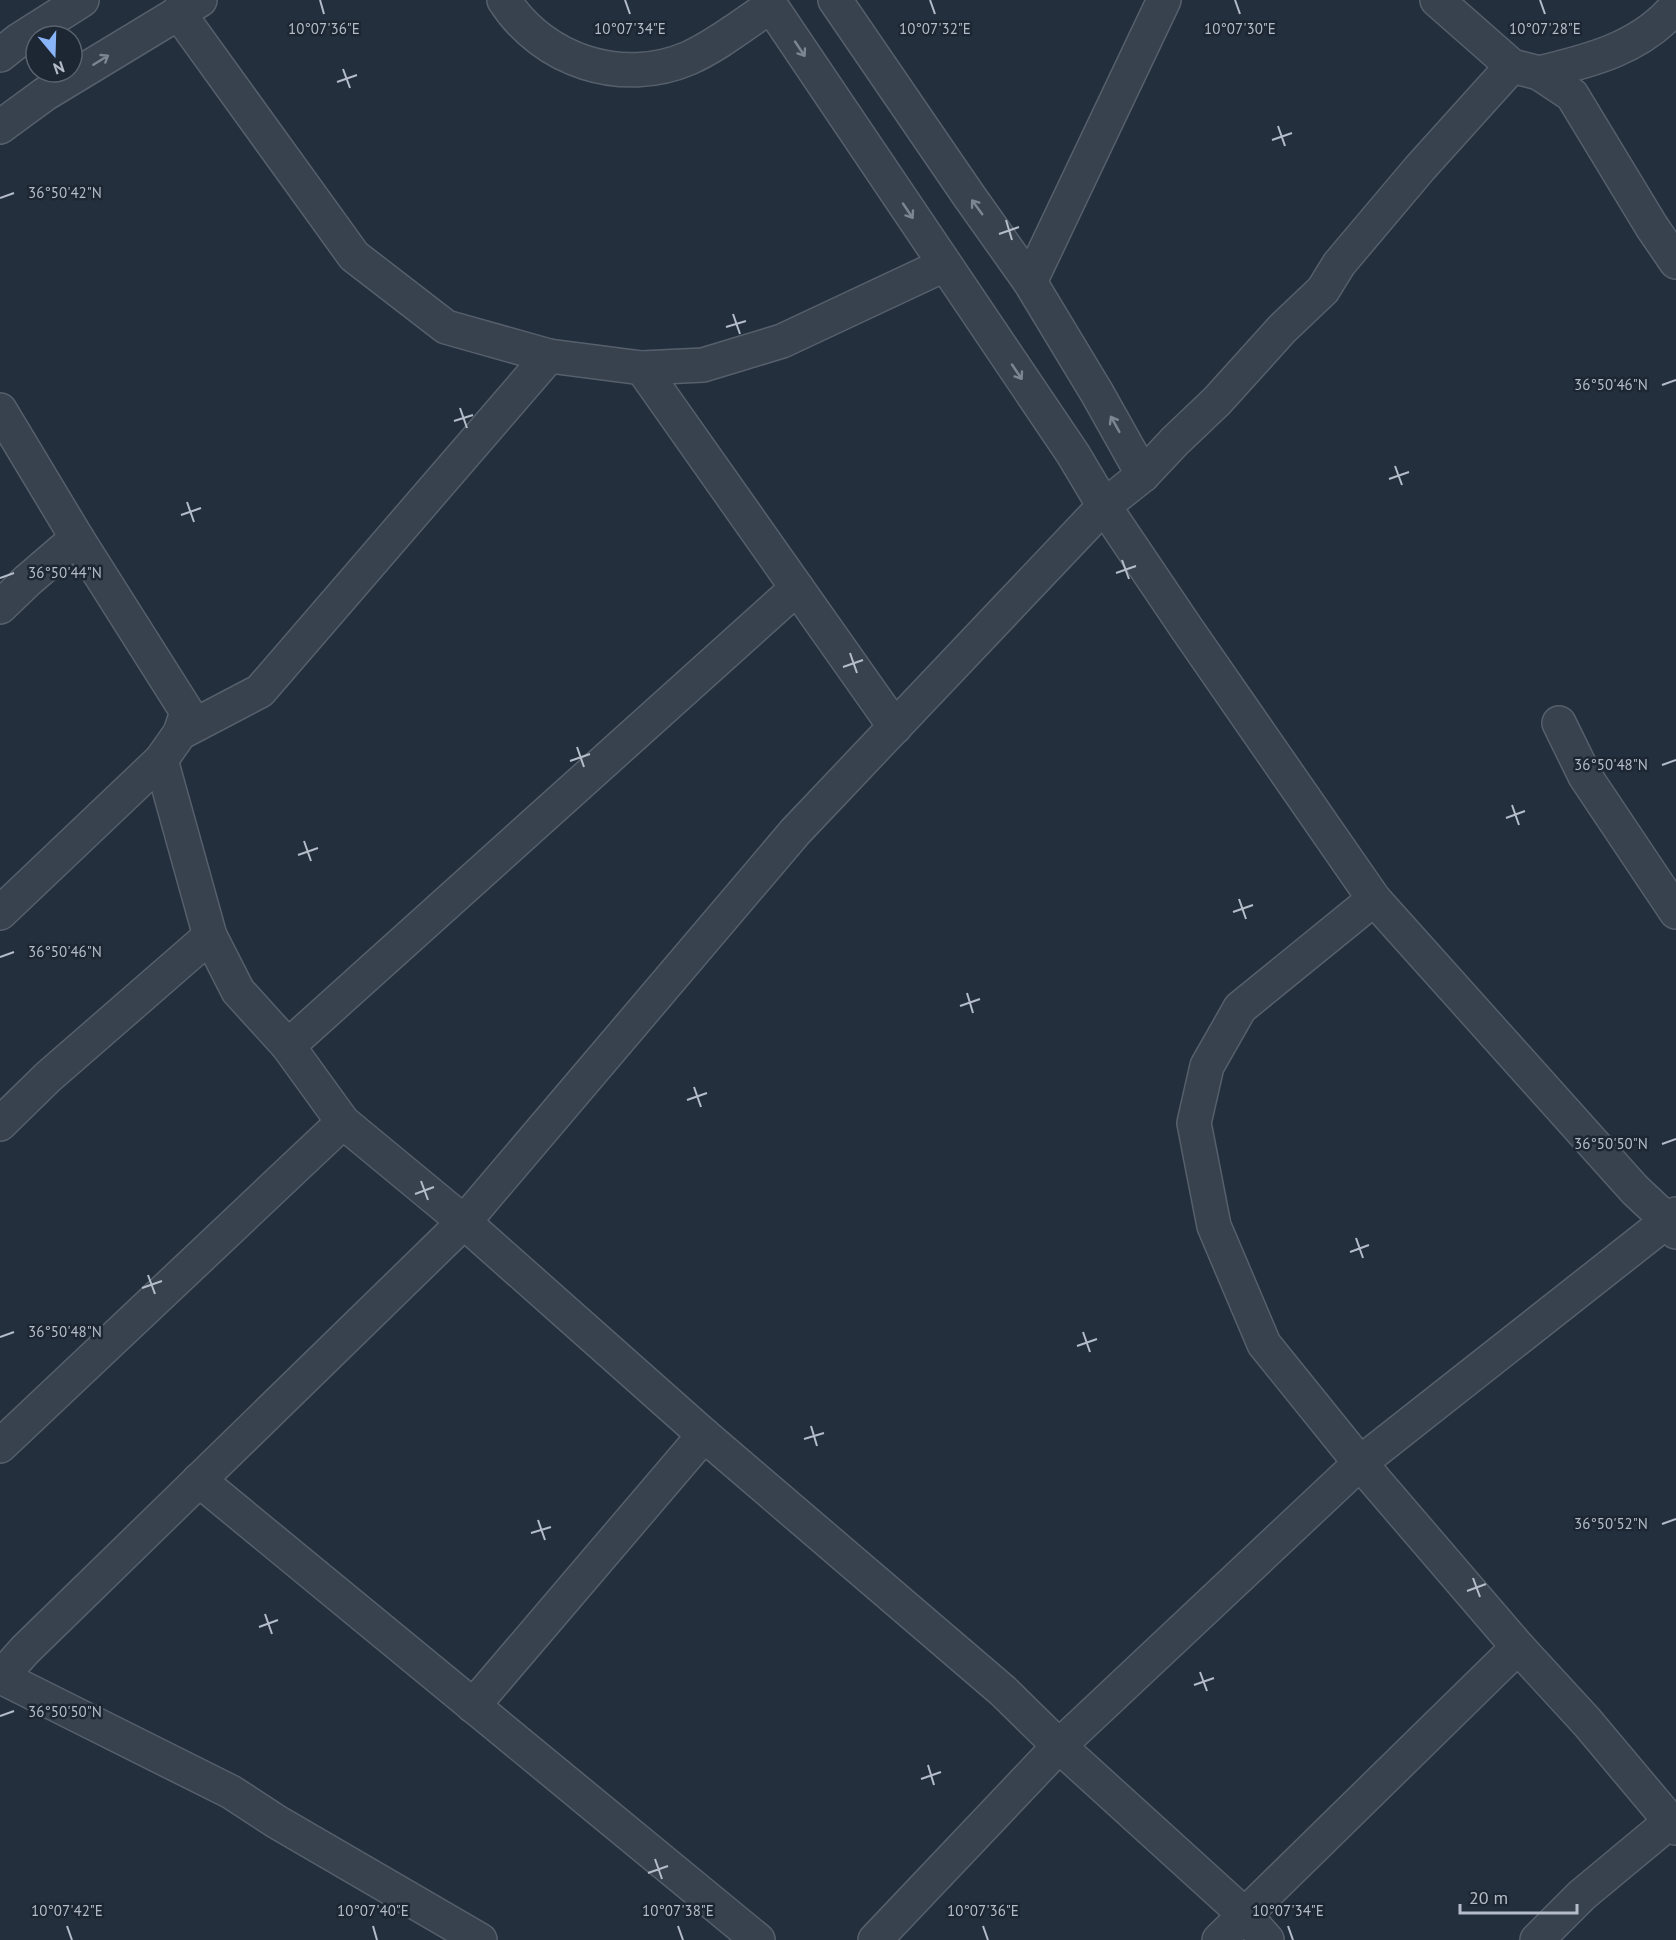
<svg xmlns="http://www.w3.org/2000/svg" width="1676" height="1940" viewBox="0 0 1676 1940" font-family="'PT Sans',sans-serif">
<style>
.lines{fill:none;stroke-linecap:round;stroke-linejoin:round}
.minor-casing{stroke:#565f6c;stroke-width:36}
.minor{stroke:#38414e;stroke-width:33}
.oneway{stroke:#7c8592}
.ticks{fill:none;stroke:#b4bcc9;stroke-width:2}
.ticks-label{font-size:15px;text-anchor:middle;fill:#b4bcc9;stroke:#1d2633;stroke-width:5;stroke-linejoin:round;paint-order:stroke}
</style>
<rect width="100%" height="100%" fill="#242f3e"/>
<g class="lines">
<g class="minor-casing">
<g id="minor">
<path d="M504 0C543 61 622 87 689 58 718 45 745 23 771 6"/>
<polyline points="767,0 1073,454 1104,506 1187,629 1374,899 1635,1190 1667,1220 1676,1232"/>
<polyline points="835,0 969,196 1030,282 1097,393 1143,475"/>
<polyline points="1437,0 1512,66 1539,73 1572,95 1652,227 1676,262"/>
<polyline points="178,12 354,256 446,327 549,356 642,368 703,365 782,341 944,265"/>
<polyline points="0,55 19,40 82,0"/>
<path d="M1539 73C1589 61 1642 48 1676 6"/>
<polyline points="0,127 45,94 200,0"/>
<polyline points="1030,282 1164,0"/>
<polyline points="642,368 895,727"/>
<polyline points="0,410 77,538 187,712 180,733 161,760 0,913"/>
<polyline points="0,607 27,581 77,538"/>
<polyline points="1559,723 1585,776 1676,912"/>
<polyline points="180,733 260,691 549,356"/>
<polyline points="161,760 210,936 238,991 288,1046 343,1122 464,1222 704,1435 1003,1691 1059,1746 1245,1915 1267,1940"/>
<polyline points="1374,899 1240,1008 1207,1066 1194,1123 1214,1226 1264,1344 1360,1463 1518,1647 1587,1722 1676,1828"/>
<polyline points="288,1046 797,588"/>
<polyline points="0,1124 48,1077 210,936"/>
<polyline points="0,1446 343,1122"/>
<polyline points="199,1480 758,1940"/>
<polyline points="1,1677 231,1792 277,1822 480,1940"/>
<polyline points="0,1678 25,1650 464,1222 795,832 1104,506 1143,475 1175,441 1217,401 1282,329 1323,290 1339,264 1420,168 1512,66"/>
<polyline points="473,1706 704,1435"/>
<polyline points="875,1940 1059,1746 1360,1463 1676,1214"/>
<polyline points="1219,1940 1518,1647"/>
<polyline points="1537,1940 1582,1895 1671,1821"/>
</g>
</g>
<use href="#minor" class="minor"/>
</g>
<defs><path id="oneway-shaft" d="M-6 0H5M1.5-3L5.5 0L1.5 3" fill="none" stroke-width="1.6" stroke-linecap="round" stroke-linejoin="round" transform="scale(1.5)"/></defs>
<g class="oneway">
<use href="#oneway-shaft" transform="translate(800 49) rotate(56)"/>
<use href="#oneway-shaft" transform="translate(101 60) rotate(-32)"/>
<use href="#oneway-shaft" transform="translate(977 207) rotate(-126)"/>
<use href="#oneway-shaft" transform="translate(908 211) rotate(56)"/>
<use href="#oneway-shaft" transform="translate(1017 372) rotate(56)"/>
<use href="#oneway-shaft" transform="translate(1115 424) rotate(-119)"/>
</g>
<path class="ticks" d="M320 0 324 14M625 0 630 14M930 0 935 14M1235 0 1240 14M1540 0 1545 14M343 69 350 88M337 82 357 75M1278 126 1285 146M1272 140 1292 133M0 198 14 193M1006 220 1012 240M999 234 1019 227M733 314 740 334M726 327 746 321M1662 385 1676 380M460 408 467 428M454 421 473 415M1395 466 1402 485M1389 479 1409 472M187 502 194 522M181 515 201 508M1122 560 1129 579M1116 573 1136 566M0 578 14 573M850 653 857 673M843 667 863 660M577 747 584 767M570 761 590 754M1662 765 1676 760M1512 805 1519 825M1506 818 1525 811M304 841 311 861M298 855 318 848M1239 899 1246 919M1233 912 1253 905M0 957 14 952M967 993 973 1013M960 1006 980 999M694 1087 701 1107M687 1100 707 1093M1662 1144 1676 1139M421 1181 428 1200M415 1194 434 1187M1356 1238 1363 1258M1350 1252 1369 1245M148 1275 155 1294M142 1288 162 1281M1083 1332 1090 1352M0 1337 14 1332M1077 1346 1097 1339M811 1426 817 1446M804 1439 824 1433M538 1520 545 1540M1662 1524 1676 1519M531 1533 551 1527M1473 1578 1480 1597M1467 1591 1486 1584M265 1614 272 1634M259 1627 278 1620M1200 1672 1207 1691M1194 1685 1214 1678M0 1716 14 1711M928 1765 934 1785M921 1779 941 1772M655 1859 662 1879M648 1873 668 1866M67 1926 72 1940M373 1926 377 1940M678 1926 683 1940M983 1926 988 1940M1288 1926 1293 1940"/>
<g class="ticks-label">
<text x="324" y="34">10°07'36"E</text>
<text x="630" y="34">10°07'34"E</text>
<text x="935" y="34">10°07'32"E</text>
<text x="1240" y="34">10°07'30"E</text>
<text x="1545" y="34">10°07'28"E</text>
<text x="65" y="198">36°50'42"N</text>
<text x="1611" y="390">36°50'46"N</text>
<text x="65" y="578">36°50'44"N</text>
<text x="1611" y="770">36°50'48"N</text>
<text x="65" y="957">36°50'46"N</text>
<text x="1611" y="1149">36°50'50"N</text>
<text x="65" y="1337">36°50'48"N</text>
<text x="1611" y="1529">36°50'52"N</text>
<text x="65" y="1717">36°50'50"N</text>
<text x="67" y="1916">10°07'42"E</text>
<text x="373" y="1916">10°07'40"E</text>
<text x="678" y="1916">10°07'38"E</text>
<text x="983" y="1916">10°07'36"E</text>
<text x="1288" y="1916">10°07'34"E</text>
</g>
<g transform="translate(54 54) rotate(161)"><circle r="28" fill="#1d2633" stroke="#59626f" stroke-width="1.5"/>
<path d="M0-4.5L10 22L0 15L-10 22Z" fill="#8ab4f8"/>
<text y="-9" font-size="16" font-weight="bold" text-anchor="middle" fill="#b4bcc9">N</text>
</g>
<path d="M1460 1904v9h117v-9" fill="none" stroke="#b4bcc9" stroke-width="3"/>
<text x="1469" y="1904" font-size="18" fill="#b4bcc9" stroke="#1d2633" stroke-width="4.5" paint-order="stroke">20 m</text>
</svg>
